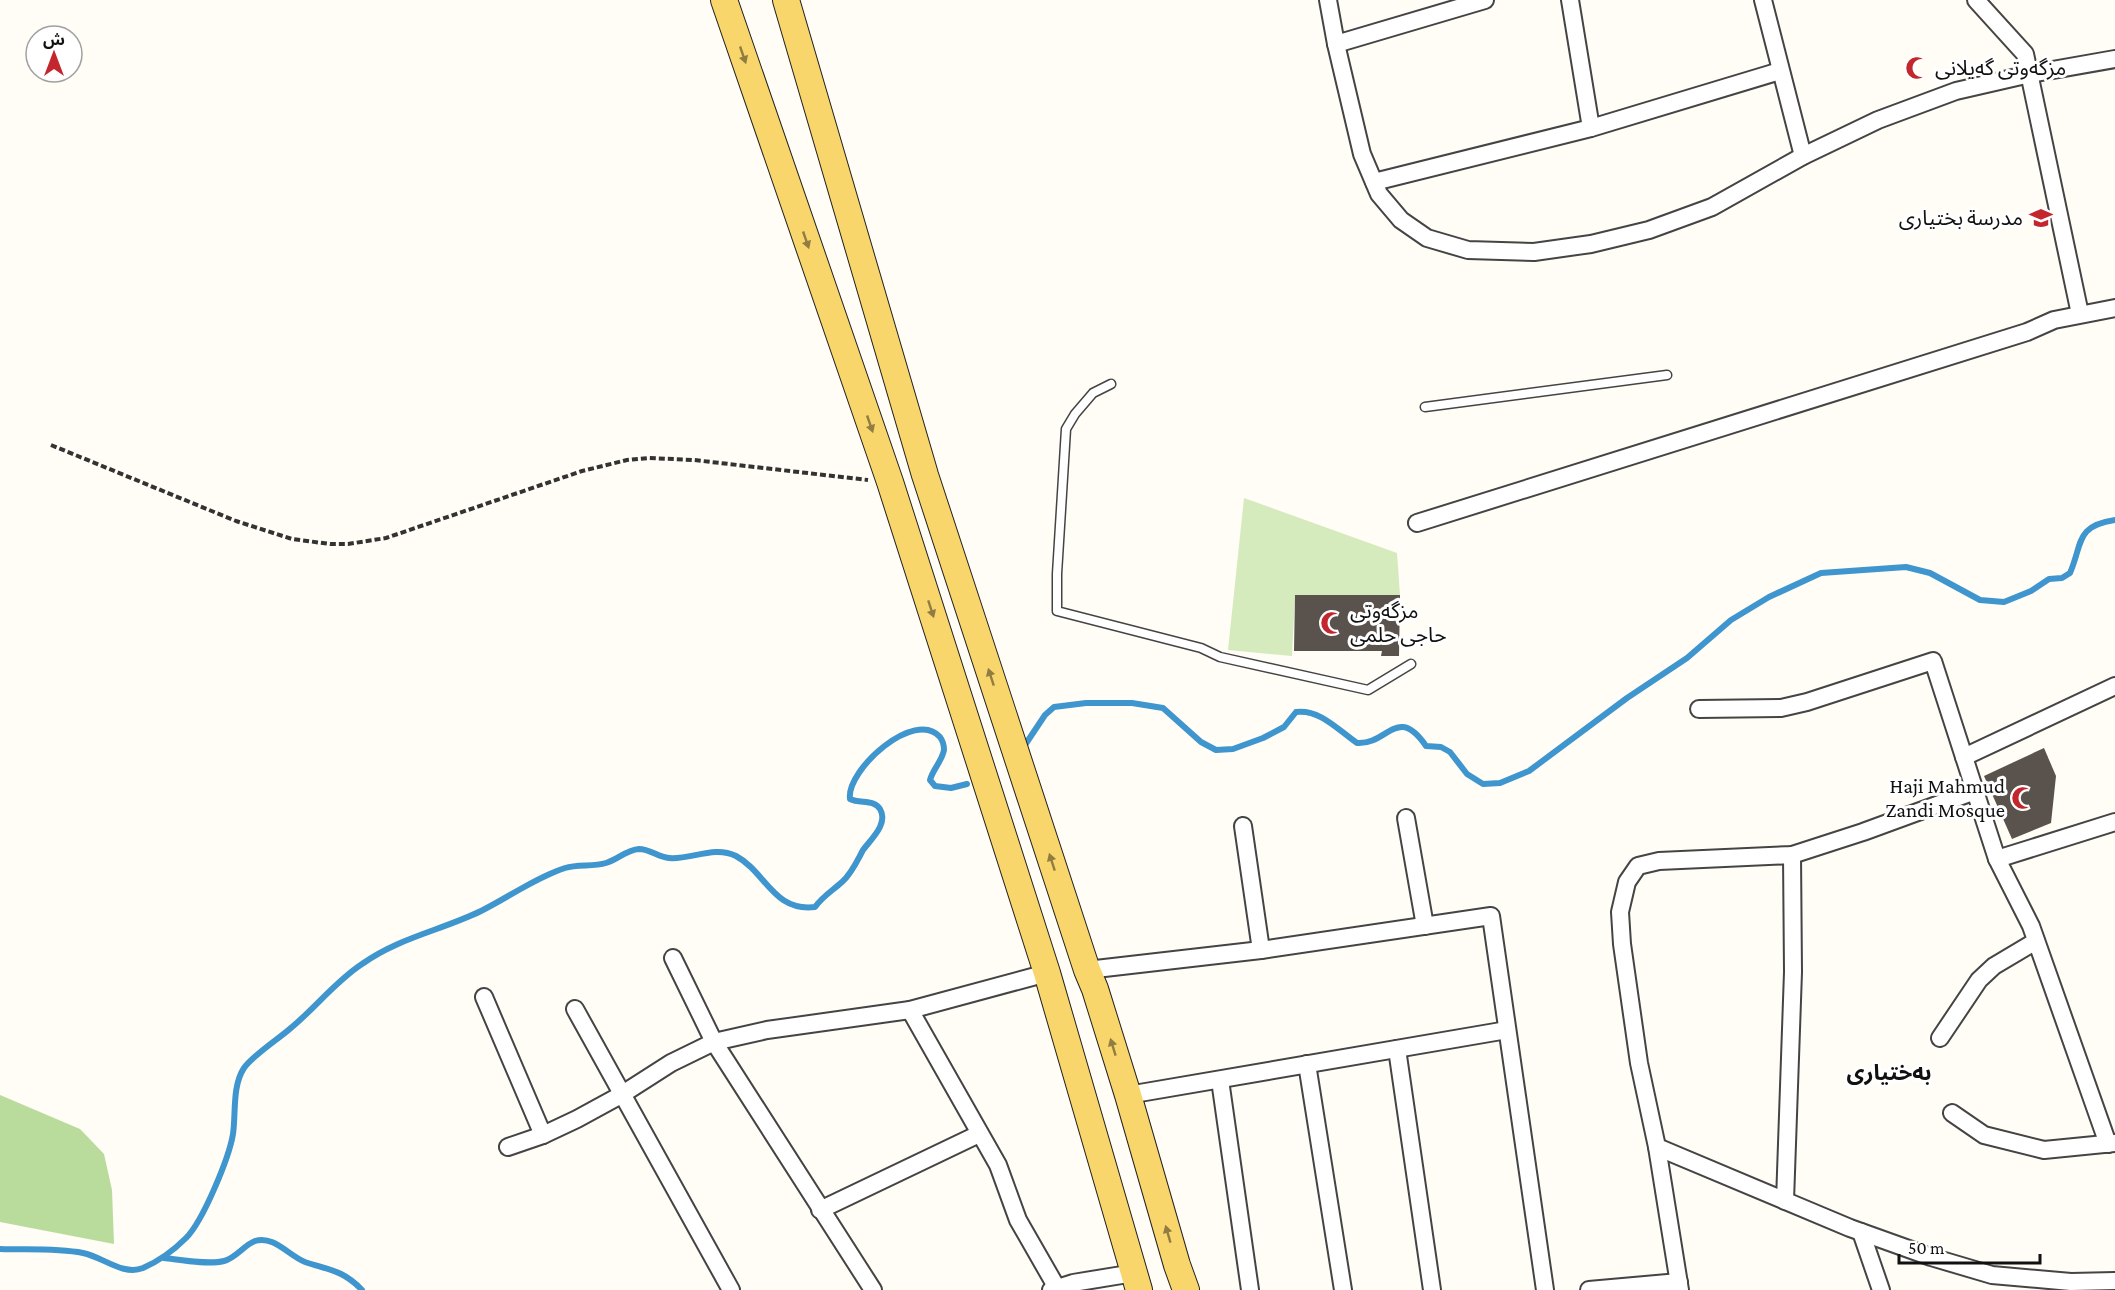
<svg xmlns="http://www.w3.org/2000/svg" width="2115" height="1290" viewBox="0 0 2115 1290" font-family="'Crimson Pro','Noto Sans Arabic',serif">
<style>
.green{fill:#d5ebbd}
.forest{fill:#b9dc9c}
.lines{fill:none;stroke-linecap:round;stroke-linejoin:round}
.stream{stroke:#3f96cf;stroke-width:6}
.building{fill:#5a524d}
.service-casing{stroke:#444;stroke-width:11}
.minor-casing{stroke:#444;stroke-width:20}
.primary-casing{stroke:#222;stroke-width:28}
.path{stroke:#333;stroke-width:4;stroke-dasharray:6 3;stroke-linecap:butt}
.service{stroke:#fff;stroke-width:8}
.minor{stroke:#fff;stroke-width:16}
.primary{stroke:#f9d66b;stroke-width:26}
.oneway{fill:#917d42}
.labels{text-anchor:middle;stroke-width:6;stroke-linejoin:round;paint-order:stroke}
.poi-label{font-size:21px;fill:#111;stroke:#fff;text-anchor:start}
.neighbourhood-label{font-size:22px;font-weight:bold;fill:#111;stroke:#fff}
</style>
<rect width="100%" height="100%" fill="#fffdf5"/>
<polygon class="green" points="1244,498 1397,553 1400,595 1295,595 1292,656 1228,650"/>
<polygon class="forest" points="0,1095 80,1129 104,1154 112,1190 114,1244 0,1222"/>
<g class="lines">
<g class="stream">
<path d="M1025 745 1045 715 1054 707 1086 703H1132L1163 708 1201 742 1216 750 1233 749 1263 738 1284 727 1296 712C1320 709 1338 730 1357 743 1388 745 1397 704 1426 746L1441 747 1450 752 1467 774 1483 784 1500 783 1529 771 1627 698 1687 658 1731 620 1769 597 1821 573 1906 567 1930 573 1980 600 2004 602 2031 591 2049 579 2062 578 2070 573C2083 543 2075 526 2115 520"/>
<path d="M0 1249C28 1250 56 1248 83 1253 103 1257 123 1276 143 1268 159 1261 173 1251 186 1238 203 1221 229 1158 233 1134 236 1114 232 1086 244 1068 253 1055 280 1038 292 1027 316 1007 336 981 362 964 398 938 442 930 481 911 509 897 535 878 565 868 578 864 593 867 606 863 619 859 626 850 639 849 650 849 658 857 669 858 691 860 714 845 736 856 766 872 773 912 815 907 823 896 832 891 842 882 852 873 857 861 863 850 870 840 889 824 880 809 874 799 860 804 850 799 846 770 915 708 940 737 943 741 944 745 944 750 942 761 933 769 930 780L935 786 951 788 967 784"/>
<path d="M164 1258C181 1260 208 1265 224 1261 236 1258 244 1245 255 1241 274 1235 289 1256 305 1262 329 1270 343 1270 362 1290"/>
</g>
</g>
<g class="building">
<polygon points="1295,595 1400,595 1399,656 1381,656 1382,651 1294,651"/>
<polygon points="2044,748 2056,776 2051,823 2012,839 1984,776"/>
</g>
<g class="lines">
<g class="service-casing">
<g id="service">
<polyline points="1111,384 1093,393 1075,414 1066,429 1057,574 1057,611 1201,648 1220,657 1368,690 1411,664"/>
<polyline points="1425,407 1667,375"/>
</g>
</g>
<g class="minor-casing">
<g id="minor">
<polyline points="1328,0 1336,44 1362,154 1379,194 1401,220 1427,238 1468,250 1534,252 1591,244 1649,230 1712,207 1803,156 1878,120 1956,91 2030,74 2115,59"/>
<polyline points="1570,0 1591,128"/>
<polyline points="1763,0 1803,156"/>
<polyline points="1976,0 2025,54 2080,314"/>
<polyline points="1336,44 1485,0"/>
<polyline points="1374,182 1591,128 1780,71"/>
<polyline points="1417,523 2027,332 2054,320 2115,308"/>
<polyline points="1699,709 1781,708 1807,702 1933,661 1997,859 2031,926 2108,1144"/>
<polyline points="1964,757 2115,686"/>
<polyline points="1406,818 1425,926"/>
<polyline points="1243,826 1261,950"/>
<polyline points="1997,859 2115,822"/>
<polyline points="673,958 714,1042 873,1290"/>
<polyline points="1087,970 1261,950 1491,916 1545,1290"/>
<polyline points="484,997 543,1135"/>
<polyline points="575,1009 731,1290"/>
<polyline points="910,1010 998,1165 1018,1220 1057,1288"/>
<polyline points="1940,1038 1979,980 1994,966 2036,941"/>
<polyline points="1397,1049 1432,1290"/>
<polyline points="1307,1064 1343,1290"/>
<polyline points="1220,1080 1250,1290"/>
<polyline points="1128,1095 1507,1030"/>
<polyline points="1952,1113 1984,1135 2044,1150 2115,1143"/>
<polyline points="508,1147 543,1135 577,1119 621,1095 671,1063 714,1042 767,1030 910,1010 1047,973"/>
<polyline points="1657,1147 1850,1228 1931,1257 1992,1275 2071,1282 2115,1281"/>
<polyline points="1785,1201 1793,972 1792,855"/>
<polyline points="820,1210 979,1134"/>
<polyline points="1861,1232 1881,1290"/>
<polyline points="1051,1290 1073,1283 1134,1273"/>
<polyline points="1589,1290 1679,1282"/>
<polyline points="1680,1290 1657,1147 1639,1063 1622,944 1620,912 1627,882 1638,866 1659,861 1792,855 1863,832 1975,791"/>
</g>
</g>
<g class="primary-casing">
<g id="primary">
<polyline points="724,0 890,482 1047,973 1139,1290"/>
<polyline points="786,0 925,475 1087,970 1095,989 1128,1095 1177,1265 1186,1290"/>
</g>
</g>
<polyline class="path" points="51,445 236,521 292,539 330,544 348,544 386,538 582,471 627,460 649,458 694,460 868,480"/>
<use href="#service" class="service"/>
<use href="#minor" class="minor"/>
<use href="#primary" class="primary"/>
</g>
<defs><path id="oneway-solid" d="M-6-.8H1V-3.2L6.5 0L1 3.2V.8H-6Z" transform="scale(1.5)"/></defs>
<g class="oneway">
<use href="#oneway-solid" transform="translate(743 55) rotate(71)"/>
<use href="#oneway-solid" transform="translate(806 240) rotate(71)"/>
<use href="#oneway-solid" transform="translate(870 424) rotate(71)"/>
<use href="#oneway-solid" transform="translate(931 609) rotate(72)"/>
<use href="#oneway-solid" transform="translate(991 677) rotate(-108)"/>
<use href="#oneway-solid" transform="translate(1052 862) rotate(-108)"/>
<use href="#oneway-solid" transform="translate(1113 1047) rotate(-107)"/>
<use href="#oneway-solid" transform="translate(1168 1234) rotate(-106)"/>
</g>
<defs>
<g id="mosque-bare" transform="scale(1.8)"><path d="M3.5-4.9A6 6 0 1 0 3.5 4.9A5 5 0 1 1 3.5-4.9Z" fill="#c4262e" stroke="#fff" stroke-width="2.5" paint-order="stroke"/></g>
<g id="school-bare" transform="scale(1.8)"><path d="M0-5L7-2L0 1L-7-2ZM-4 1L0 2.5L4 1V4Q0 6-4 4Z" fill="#c4262e" stroke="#fff" stroke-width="2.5" paint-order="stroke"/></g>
</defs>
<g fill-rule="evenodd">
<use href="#mosque-bare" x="1917" y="68"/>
<use href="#school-bare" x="2041" y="218"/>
<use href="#mosque-bare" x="1332" y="623"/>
<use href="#mosque-bare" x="2023" y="798"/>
</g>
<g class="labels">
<g class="poi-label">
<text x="1935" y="75">مزگەوتی گەیلانی</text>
<text x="2023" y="225" text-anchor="end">مدرسة بختيارى</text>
<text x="1350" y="618">مزگەوتی<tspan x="1350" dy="24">حاجی حلمی</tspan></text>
<text x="2005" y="793" text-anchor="end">Haji Mahmud<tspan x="2005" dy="24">Zandi Mosque</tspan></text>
</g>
<g class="neighbourhood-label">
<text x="1889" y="1080">بەختیاری</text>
</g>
</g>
<g transform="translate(54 54)"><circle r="28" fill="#ffffff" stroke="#a0a0a0" stroke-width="1.5"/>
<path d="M0-4.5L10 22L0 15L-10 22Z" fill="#c4262e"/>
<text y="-9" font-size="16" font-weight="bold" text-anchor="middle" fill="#111111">ش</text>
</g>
<path d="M1899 1254v9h141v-9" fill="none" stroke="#111111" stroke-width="3"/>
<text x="1908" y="1254" font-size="18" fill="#111111" stroke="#ffffff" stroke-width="4.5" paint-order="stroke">50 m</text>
</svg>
